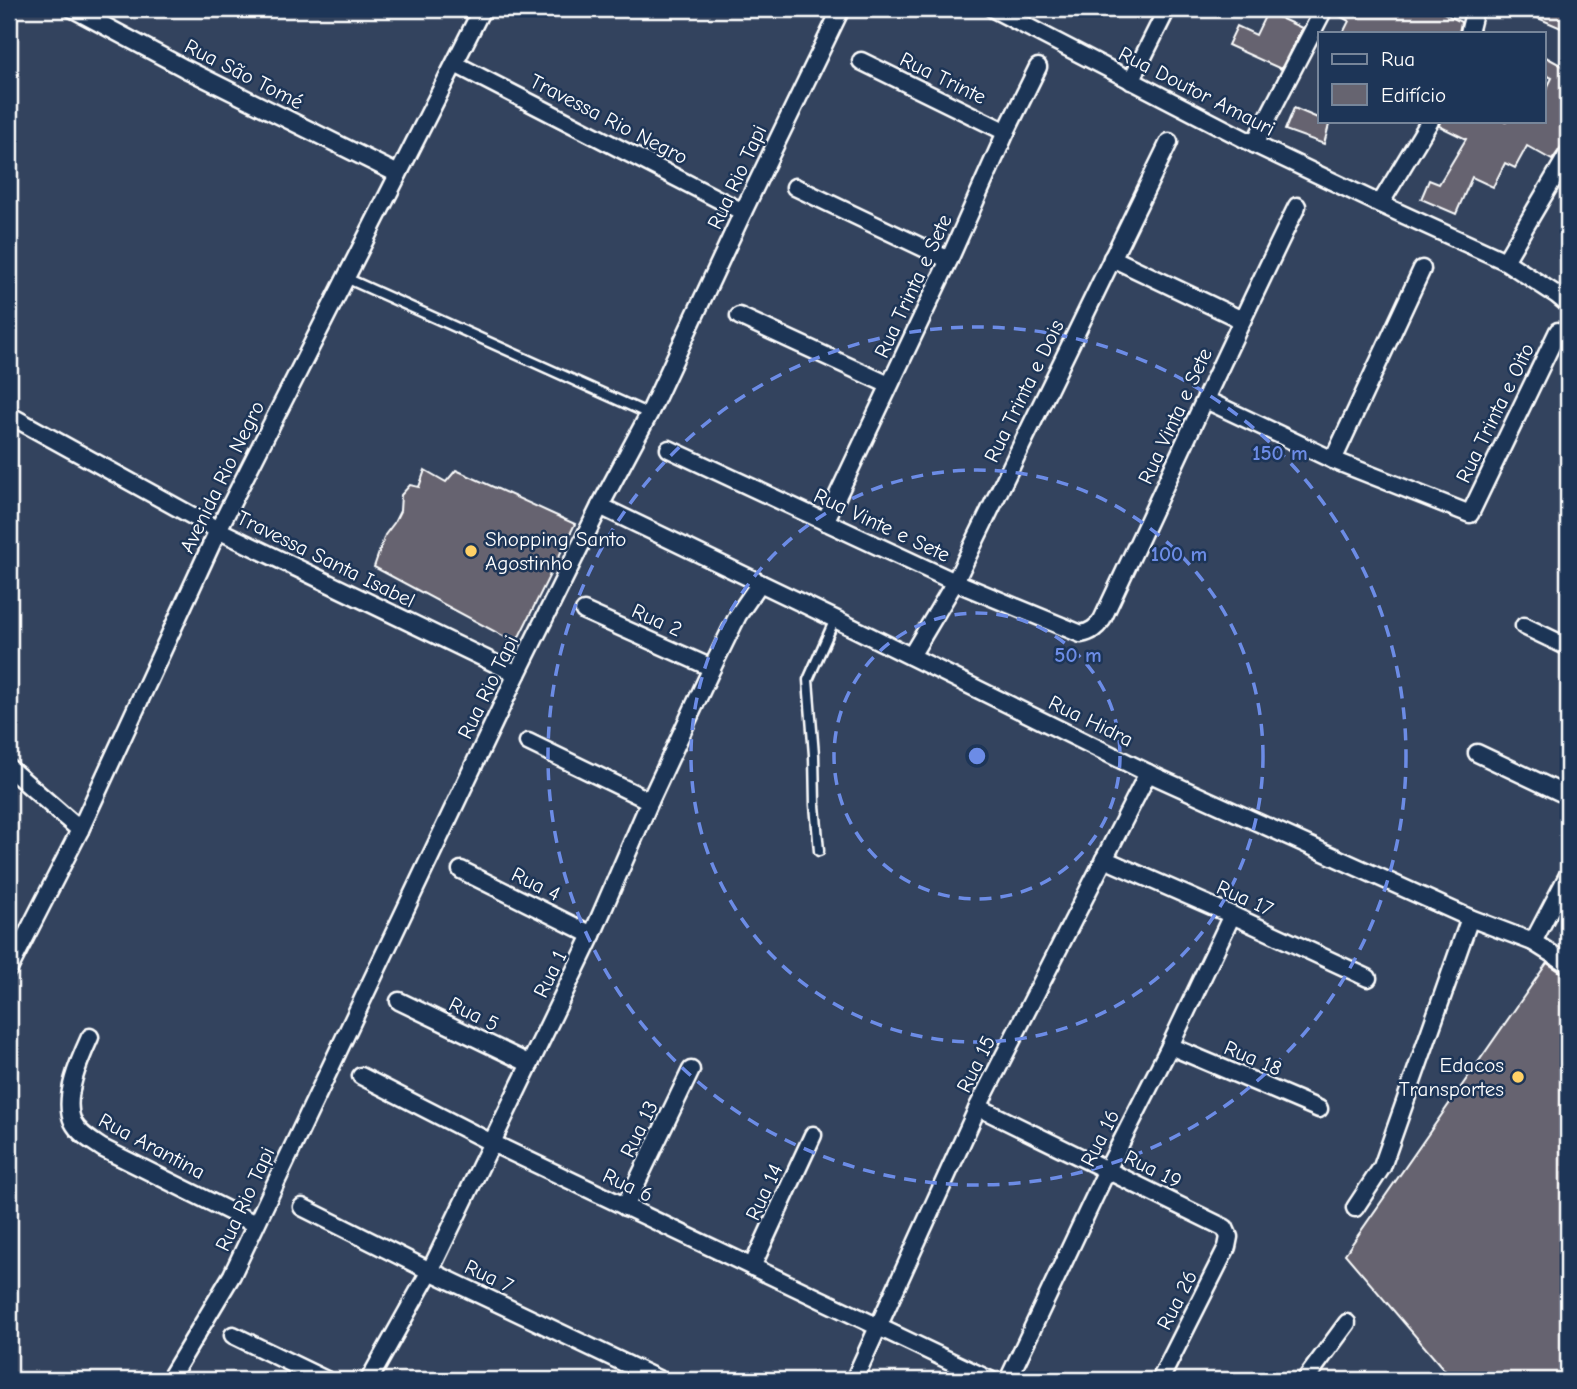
<svg xmlns="http://www.w3.org/2000/svg" width="1577" height="1389" viewBox="0 0 1577 1389" font-family="'Comic Neue',sans-serif">
<style>
.building{fill:#666470;stroke:#fff;stroke-width:2}
.lines{fill:none;stroke-linecap:round;stroke-linejoin:round}
.service-casing{stroke:#fff;stroke-width:13}
.minor-casing{stroke:#fff;stroke-width:21}
.service{stroke:#1d3557;stroke-width:8}
.minor{stroke:#1d3557;stroke-width:16}
.ring{fill:none;stroke:#6c8ce6;stroke-width:3.5;stroke-dasharray:12 9}
.poi-dot{fill:#ffd166;stroke:#1d3557;stroke-width:2.5}
.labels{text-anchor:middle;stroke-width:5;stroke-linejoin:round;paint-order:stroke}
.street-label{font-size:21px;fill:#fff;stroke:#1d3557}
.poi-label{font-size:21px;fill:#fff;stroke:#1d3557;text-anchor:start}
.centre{fill:#6c8ce6;stroke:#1d3557;stroke-width:3.5}
.ring-label{font-size:21px;text-anchor:middle;font-weight:bold;fill:#6c8ce6;stroke:#1d3557;stroke-width:5;stroke-linejoin:round;paint-order:stroke}
</style>
<rect width="100%" height="100%" fill="#33435e"/>
<filter id="ink" filterUnits="userSpaceOnUse"><feTurbulence type="fractalNoise" baseFrequency=".0143" numOctaves="2"/><feDisplacementMap in="SourceGraphic" scale="14" xChannelSelector="R" yChannelSelector="G"/><feConvolveMatrix kernelMatrix="1 2 1 2 8 2 1 2 1" color-interpolation-filters="sRGB"/></filter>
<g filter="url(#ink)">
<g class="building">
<polygon points="1334,9 1436,9 1461,22 1459,33 1343,33 1349,21 1334,13"/>
<polygon points="1517,9 1568,9 1568,31"/>
<polygon points="1267,12 1302,28 1281,69 1228,45 1237,26 1256,35"/>
<polygon points="1544,56 1568,69 1568,137 1552,160 1527,146 1515,168 1505,163 1493,187 1472,177 1456,214 1421,199 1429,180 1439,184 1466,139 1439,126 1440,121 1544,121 1544,94 1552,78 1544,74"/>
<polygon points="1294,108 1320,119 1320,121 1330,121 1324,144 1285,130"/>
<polygon points="425,470 446,482 456,470 575,524 516,643 374,567 385,535 394,523 400,511 401,495 410,485 419,487"/>
<polygon points="1547,963 1562,973 1568,974 1568,1380 1453,1380 1345,1254"/>
</g>
<g class="lines">
<g class="service-casing">
<g id="service">
<polyline points="346,278 649,414"/>
<polyline points="819,851 815,805 814,755 808,680 835,619"/>
</g>
</g>
<g class="minor-casing">
<g id="minor">
<polyline points="73,9 184,68 398,174"/>
<polyline points="993,9 1254,144 1380,204 1505,261 1557,295 1568,304"/>
<polyline points="1469,33 1475,9"/>
<polyline points="861,61 1006,132"/>
<polyline points="455,64 743,212"/>
<polyline points="1131,81 1167,9"/>
<polyline points="1254,144 1324,9"/>
<polyline points="795,187 949,260"/>
<polyline points="1380,204 1430,121"/>
<polyline points="1112,258 1242,320"/>
<polyline points="1505,261 1568,154"/>
<polyline points="739,316 889,385"/>
<polyline points="1206,400 1333,460 1470,514 1558,331"/>
<polyline points="9,415 218,530 517,674"/>
<path d="M669 449 955 582 1081 634C1091 632 1096 628 1102 620 1167 482 1230 343 1297 206"/>
<polyline points="1333,460 1422,269"/>
<polyline points="600,506 835,619 1148,773 1470,918 1533,942 1568,964"/>
<polyline points="825,522 949,260 1006,132 1038,67"/>
<polyline points="584,611 712,668"/>
<polyline points="1524,626 1568,647"/>
<polyline points="911,656 955,582 1169,142"/>
<polyline points="528,742 650,801"/>
<polyline points="1477,753 1568,796"/>
<polyline points="9,768 80,830"/>
<polyline points="1104,859 1232,915 1368,978"/>
<polyline points="461,870 592,935"/>
<polyline points="1533,942 1568,875"/>
<polyline points="9,969 80,830 218,530 482,9"/>
<polyline points="399,1001 530,1064"/>
<path d="M90 1037C80 1059 62 1098 73 1122 79 1134 92 1141 102 1148L255 1224"/>
<polyline points="1170,1046 1319,1109"/>
<polyline points="361,1076 492,1143 990,1380"/>
<polyline points="978,1107 1225,1228 1229,1237 1227,1247 1160,1380"/>
<polyline points="302,1207 430,1271 660,1380"/>
<polyline points="625,1207 691,1070"/>
<polyline points="1355,1208 1382,1167 1470,918"/>
<polyline points="752,1267 813,1135"/>
<polyline points="233,1335 326,1380"/>
<polyline points="169,1380 232,1275 517,674 600,506 649,414 743,212 841,9"/>
<polyline points="369,1380 430,1271 592,935 650,801 712,668 738,615 760,583"/>
<polyline points="854,1380 978,1107 1148,773"/>
<polyline points="1008,1380 1107,1170 1170,1046 1232,915"/>
<polyline points="1305,1380 1347,1323"/>
</g>
</g>
<use href="#service" class="service"/>
<use href="#minor" class="minor"/>
</g>
</g>
<g class="ring">
<circle cx="977" cy="756" r="143"/>
<circle cx="977" cy="756" r="286"/>
<circle cx="977" cy="756" r="429"/>
</g>
<g class="poi-dot">
<circle cx="471" cy="551" r="7"/>
<circle cx="1518" cy="1077" r="7"/>
</g>
<g class="labels">
<g class="street-label">
<text transform="translate(244 74) rotate(27)" y="7">Rua São Tomé</text>
<text transform="translate(943 78) rotate(26)" y="7">Rua Trinte</text>
<text transform="translate(1197 91) rotate(27)" y="7">Rua Doutor Amauri</text>
<text transform="translate(609 119) rotate(27)" y="7">Travessa Rio Negro</text>
<text transform="translate(737 177) rotate(-65)" y="7">Rua Rio Tapi</text>
<text transform="translate(913 286) rotate(-65)" y="7">Rua Trinta e Sete</text>
<text transform="translate(1024 391) rotate(-64)" y="7">Rua Trinta e Dois</text>
<text transform="translate(1495 413) rotate(-64)" y="7">Rua Trinta e Oito</text>
<text transform="translate(1175 416) rotate(-65)" y="7">Rua Vinta e Sete</text>
<text transform="translate(222 477) rotate(-64)" y="7">Avenida Rio Negro</text>
<text transform="translate(882 525) rotate(25)" y="7">Rua Vinte e Sete</text>
<text transform="translate(326 559) rotate(26)" y="7">Travessa Santa Isabel</text>
<text transform="translate(657 620) rotate(24)" y="7">Rua 2</text>
<text transform="translate(488 687) rotate(-64)" y="7">Rua Rio Tapi</text>
<text transform="translate(1091 721) rotate(26)" y="7">Rua Hidra</text>
<text transform="translate(536 884) rotate(26)" y="7">Rua 4</text>
<text transform="translate(1245 898) rotate(24)" y="7">Rua 17</text>
<text transform="translate(550 974) rotate(-64)" y="7">Rua 1</text>
<text transform="translate(474 1014) rotate(26)" y="7">Rua 5</text>
<text transform="translate(1253 1058) rotate(23)" y="7">Rua 18</text>
<text transform="translate(976 1064) rotate(-63)" y="7">Rua 15</text>
<text transform="translate(639 1129) rotate(-64)" y="7">Rua 13</text>
<text transform="translate(1100 1138) rotate(-63)" y="7">Rua 16</text>
<text transform="translate(152 1146) rotate(28)" y="7">Rua Arantina</text>
<text transform="translate(1153 1169) rotate(26)" y="7">Rua 19</text>
<text transform="translate(628 1185) rotate(25)" y="7">Rua 6</text>
<text transform="translate(764 1192) rotate(-65)" y="7">Rua 14</text>
<text transform="translate(245 1199) rotate(-65)" y="7">Rua Rio Tapi</text>
<text transform="translate(489 1276) rotate(25)" y="7">Rua 7</text>
<text transform="translate(1177 1300) rotate(-63)" y="7">Rua 26</text>
</g>
<g class="poi-label">
<text x="485" y="546">Shopping Santo<tspan x="485" dy="24">Agostinho</tspan></text>
<text x="1504" y="1072" text-anchor="end">Edacos<tspan x="1504" dy="24">Transportes</tspan></text>
</g>
</g>
<circle cx="977" cy="756" r="10" class="centre"/>
<g class="ring-label">
<text x="1280" y="460">150 m</text>
<text x="1179" y="561">100 m</text>
<text x="1078" y="662">50 m</text>
</g>
<rect width="1577" height="1389" fill="none" stroke="#1d3557" stroke-width="35"/>
<rect x="18" y="18" width="1542" height="1354" fill="none" stroke="#fff" stroke-width="2.5" filter="url(#ink)"/>
<rect x="1318" y="32" width="228" height="91" fill="#1d3557" stroke="#77869a" stroke-width="2"/>
<rect x="1332" y="54" width="35" height="10" fill="#1d3557" stroke="#77869a" stroke-width="2"/>
<text x="1381" y="66" font-size="21" fill="#ffffff">Rua</text>
<rect x="1332" y="84" width="35" height="21" fill="#666470" stroke="#77869a" stroke-width="2"/>
<text x="1381" y="102" font-size="21" fill="#ffffff">Edifício</text>
</svg>
